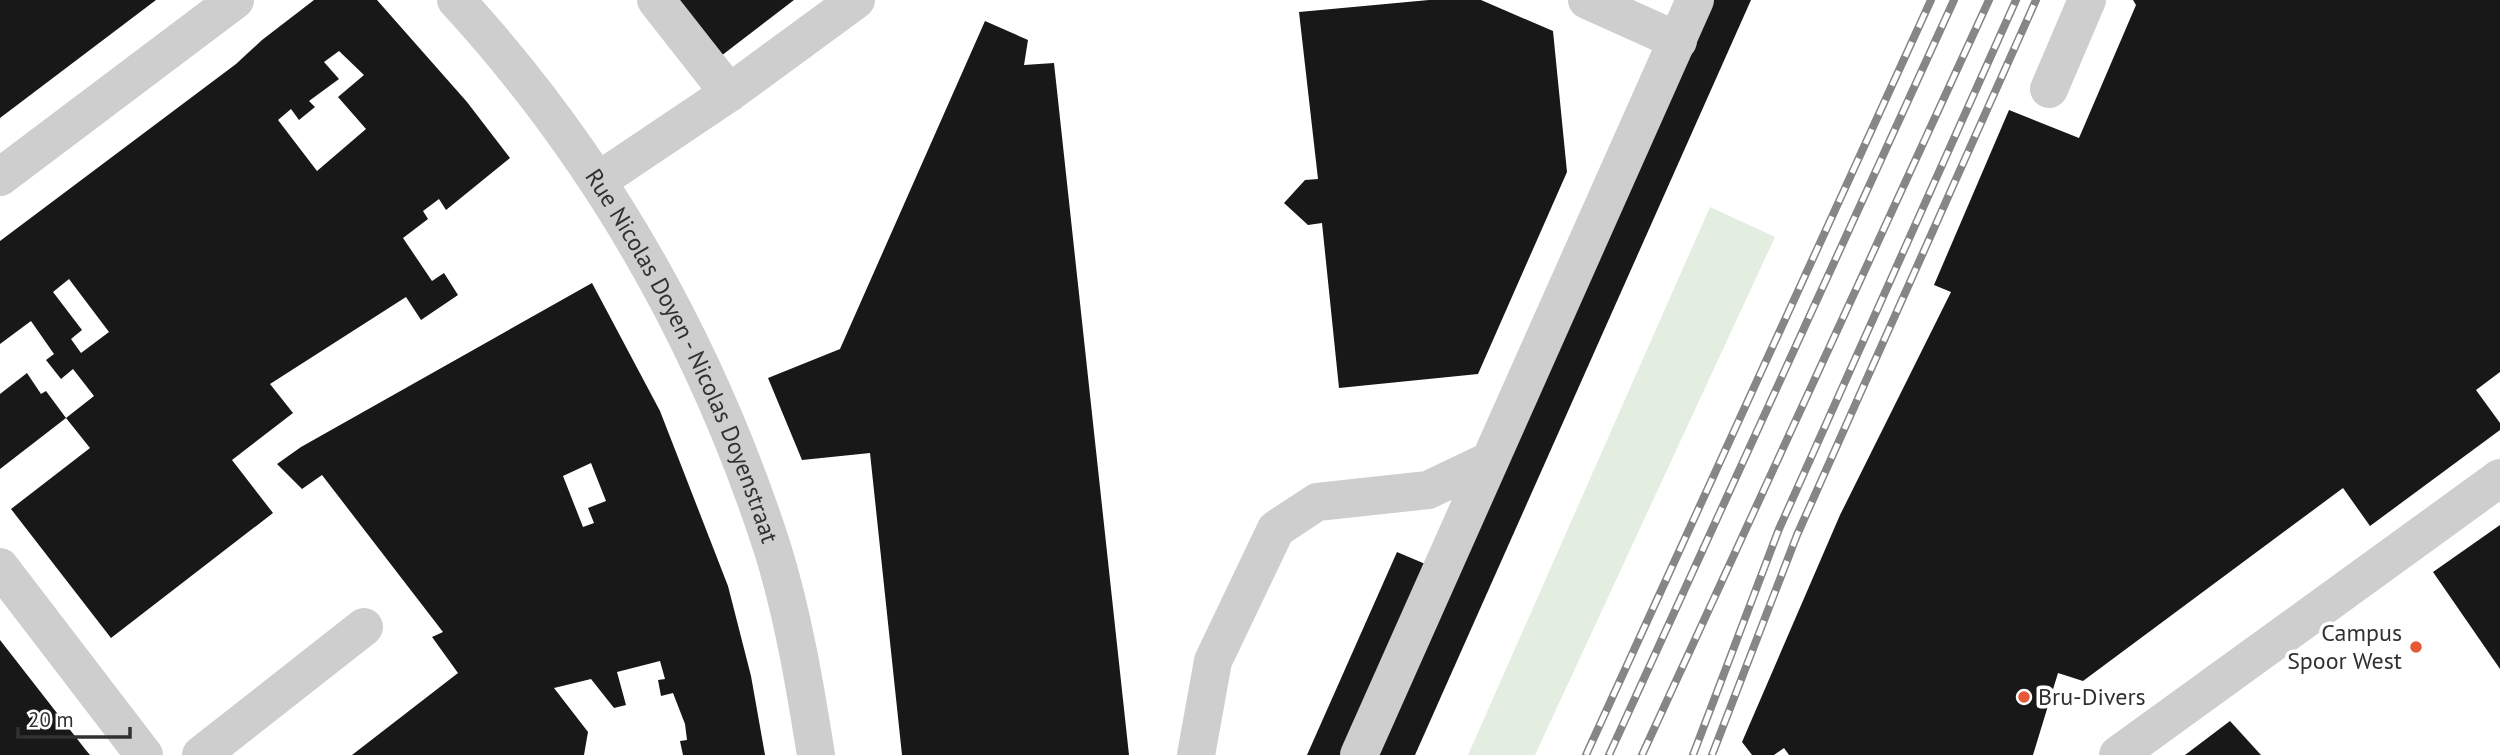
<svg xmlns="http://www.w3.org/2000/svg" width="2500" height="755" viewBox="0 0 2500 755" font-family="'PT Sans',sans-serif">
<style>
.green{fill:#e4eee0}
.building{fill:#181818;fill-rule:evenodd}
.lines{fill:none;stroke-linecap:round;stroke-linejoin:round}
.minor{stroke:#cecece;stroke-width:38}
.rail-casing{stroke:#868686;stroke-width:8}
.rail{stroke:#fff;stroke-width:5;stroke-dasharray:16;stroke-linecap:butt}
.poi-dot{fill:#e55936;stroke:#fff;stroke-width:2.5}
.labels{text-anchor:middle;stroke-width:7;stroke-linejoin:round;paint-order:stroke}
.street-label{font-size:24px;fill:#313131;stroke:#fff}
.poi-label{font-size:24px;fill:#313131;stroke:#fff;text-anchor:end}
</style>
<rect width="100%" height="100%" fill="#fff"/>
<polygon class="green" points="1710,207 1775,237 1535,755 1468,755"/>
<g class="building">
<polygon points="0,0 156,0 0,118"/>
<path d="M314 0H377L467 102 510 158 446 210 439 199 423 211 428 219 403 238 432 281 444 273 458 295 421 320 406 297 270 384 293 413 232 460 273 513 111 638 11 509 90 448 66 418 94 396 73 369 61 379 46 360 54 354 31 321 0 344V241L236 64 262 40ZM339 51 364 75 338 97 366 129 317 171 278 120 291 109 299 120 315 107 309 101 339 79 324 62ZM69 279 109 332 81 353 71 339 82 330 53 292Z"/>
<polygon points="678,0 794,0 721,56"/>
<polygon points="1429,0 1481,0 1553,31 1567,172 1478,374 1339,388 1322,223 1308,225 1284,203 1305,180 1318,179 1299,12"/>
<polygon points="1710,0 1751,0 1415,755 1374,755"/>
<polygon points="2133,0 2500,0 2500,372 2476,390 2500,423 2500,430 2370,526 2343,488 2083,681 2058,673 2033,755 1789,755 1784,748 1774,755 1752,755 1742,742 1840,515 1951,292 1934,285 2009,110 2079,138 2136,5"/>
<polygon points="985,21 1028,40 1024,65 1054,63 1129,755 902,755 870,453 802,460 768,378 840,349"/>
<path d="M592 283 660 411 728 586 751 676 765 755H683L680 741 687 740 685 724 673 693 661 696 658 680 665 679 660 661 617 672 626 705 614 708 591 679 554 688 588 732 584 755H352L458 673 432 637 443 632 322 475 302 489 277 464 301 447ZM591 463 606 501 588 508 594 523 583 527 563 476Z"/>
<polygon points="27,373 41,394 46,391 66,418 0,469 0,394"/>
<polygon points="2500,525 2500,669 2433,572"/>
<polygon points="1397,552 1430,566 1347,755 1307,755"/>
<polygon points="0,640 85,749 90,755 0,755"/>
<polygon points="2230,721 2261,755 2185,755"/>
</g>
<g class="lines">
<g class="minor">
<path id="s1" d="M456 0C601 158 706 344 772 547 793 614 805 686 816 755"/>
<polyline points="656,0 729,93"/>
<polyline points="1587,0 1678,41"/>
<polyline points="2049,89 2087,0"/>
<polyline points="0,177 235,0"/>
<polyline points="598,181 729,93 856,0"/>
<polyline points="0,567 144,755"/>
<polyline points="201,755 364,627"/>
<polyline points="1196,755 1213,661 1276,529 1317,502 1428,490 1489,461"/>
<polyline points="1359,755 1695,0"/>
<polyline points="2118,755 2500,478"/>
</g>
<g class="rail-casing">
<g id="rail">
<polyline points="1586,755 1931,0"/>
<polyline points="1609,755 1954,0"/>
<polyline points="1642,755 1989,0"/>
<polyline points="1693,755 1779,529 2016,0"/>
<polyline points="1712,755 1797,535 2036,0"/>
</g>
</g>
<use href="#rail" class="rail"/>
</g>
<g class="poi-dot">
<circle cx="2416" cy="647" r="7"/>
<circle cx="2024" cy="697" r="7"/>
</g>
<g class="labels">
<g class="street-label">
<text dy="8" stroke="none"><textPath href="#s1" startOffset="425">Rue Nicolas Doyen - Nicolas Doyenstraat</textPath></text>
</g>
<g class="poi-label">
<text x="2402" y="641">Campus<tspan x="2402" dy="28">Spoor West</tspan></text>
<text x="2038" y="705" text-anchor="start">Bru-Divers</text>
</g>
</g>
<path d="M18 727v10h112v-10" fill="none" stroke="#313131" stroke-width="3.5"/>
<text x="28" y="727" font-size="21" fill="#313131" stroke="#ffffff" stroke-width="5" paint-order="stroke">20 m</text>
</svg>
